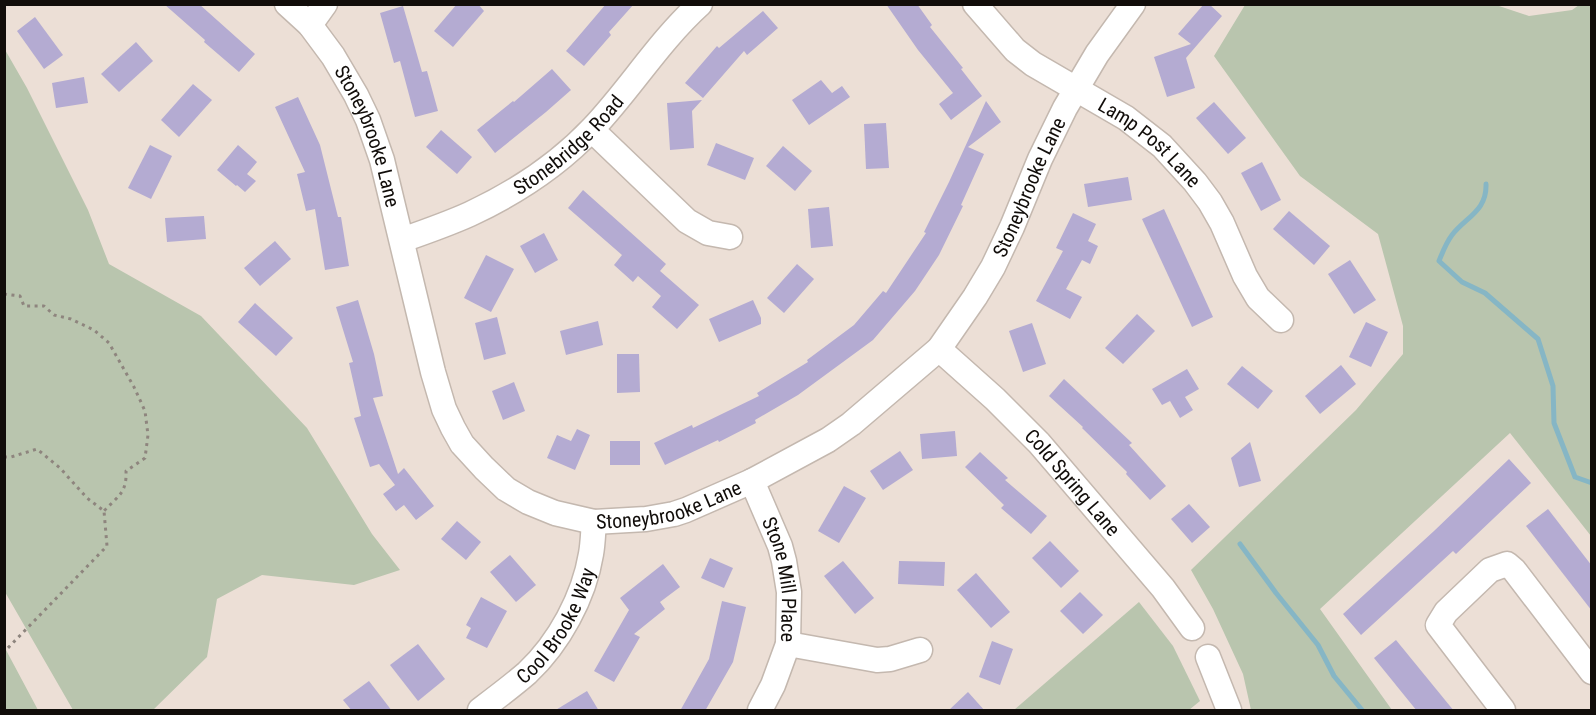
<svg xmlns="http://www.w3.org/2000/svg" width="1596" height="715" viewBox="0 0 1596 715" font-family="'Roboto Condensed',sans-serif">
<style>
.green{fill:#b9c5ae}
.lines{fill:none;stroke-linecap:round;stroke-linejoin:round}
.stream{stroke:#86b6c5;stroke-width:5}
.building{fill:#b4abd2}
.minor-casing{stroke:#c4b8af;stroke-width:27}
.path{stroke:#8e857e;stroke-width:3;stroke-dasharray:3 4.5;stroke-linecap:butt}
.minor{stroke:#fff;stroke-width:24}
.labels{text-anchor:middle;stroke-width:4.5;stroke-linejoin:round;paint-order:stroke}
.street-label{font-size:20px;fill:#110d0a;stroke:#faece3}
</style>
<rect width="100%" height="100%" fill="#ecdfd6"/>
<g class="green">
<polygon points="1493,4 1529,16 1572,10 1579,5 1591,5 1591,536 1510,433 1320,609 1392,710 1251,710 1243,674 1213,609 1191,570 1356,410 1403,354 1403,326 1378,234 1300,176 1214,56 1245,5"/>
<polygon points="4,48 27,88 88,210 109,264 201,316 307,428 372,534 400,570 354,585 262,575 217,599 207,657 153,710 73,710 5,592"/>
<polygon points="1139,602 1173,646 1200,701 1189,710 1014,710"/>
<polygon points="5,646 6,650 38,710 5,710"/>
</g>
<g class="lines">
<g class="stream">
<path d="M1486 184C1487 211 1466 217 1452 235 1446 243 1443 251 1439 261L1462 282 1485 293 1538 339 1553 386 1554 423 1575 477 1592 483"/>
<polyline points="1240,544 1276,593 1318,645 1334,676 1362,710"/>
</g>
</g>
<g class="building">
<polygon points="164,4 199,4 255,54 239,72 204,42 205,40"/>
<polygon points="457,4 478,4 484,11 453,47 434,31"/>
<polygon points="606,4 634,4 609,32 611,35 584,66 566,51"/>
<polygon points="886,4 917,4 932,25 930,27 963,68 961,69 982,96 951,120 939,104 953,93 918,50"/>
<polygon points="1204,4 1209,4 1222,16 1186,58 1195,88 1167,97 1154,57 1191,44 1178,34"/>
<polygon points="403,6 422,72 427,71 438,111 415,117 400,61 394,63 380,13"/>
<polygon points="763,11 778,28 747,55 744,51 703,98 685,83 717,46 719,48"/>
<polygon points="35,17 63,55 44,69 17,31"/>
<polygon points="136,42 153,61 119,92 101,74"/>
<polygon points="552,69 571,90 546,112 495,153 477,130 513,101 514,102"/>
<polygon points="84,77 88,103 56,108 52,83"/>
<polygon points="821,80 832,93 842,86 850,97 809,125 792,100"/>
<polygon points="193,84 212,100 179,137 161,120"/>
<polygon points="298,97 320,145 338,217 341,217 349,266 325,270 315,209 306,211 297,174 305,172 275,107"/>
<polygon points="702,100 692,111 694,148 670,150 667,103"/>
<polygon points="986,101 1001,122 968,147 984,154 961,205 963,206 939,255 915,291 873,340 798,395 755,420 756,423 719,442 718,440 665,465 654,443 692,425 693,428 759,396 757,393 808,362 807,360 854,325 883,291 886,293 926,233 924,232 949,182"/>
<polygon points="1214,102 1246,138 1228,154 1196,118"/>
<polygon points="886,123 889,168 866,169 864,124"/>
<polygon points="441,130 472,157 457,174 426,147"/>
<polygon points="716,143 754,158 745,180 707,165"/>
<polygon points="150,145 172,156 151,199 128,188"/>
<polygon points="238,145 257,162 247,174 256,181 245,192 237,185 236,186 217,170"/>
<polygon points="783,146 812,171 795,191 766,166"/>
<polygon points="1262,162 1281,200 1261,211 1241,173"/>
<polygon points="1128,177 1132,200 1088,207 1084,184"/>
<polygon points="583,190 666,264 660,271 699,305 677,329 652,307 661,296 638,276 633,282 614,265 622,255 568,208"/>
<polygon points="829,207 833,246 811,248 808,209"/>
<polygon points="1164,209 1213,317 1192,327 1142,219"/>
<polygon points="1289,211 1330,246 1314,265 1273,229"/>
<polygon points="1073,213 1096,224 1088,241 1098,246 1090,264 1082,260 1066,289 1082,297 1070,319 1036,301 1063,251 1056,248"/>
<polygon points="204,216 206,239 167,242 165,218"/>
<polygon points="544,233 558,260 535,273 520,246"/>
<polygon points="275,241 291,259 260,286 244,268"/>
<polygon points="486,255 514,269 491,312 464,298"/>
<polygon points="1350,260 1376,300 1354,314 1328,274"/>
<polygon points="797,264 814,279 784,313 767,298"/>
<polygon points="358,300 374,354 383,396 373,398 398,474 404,468 434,506 416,520 404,505 396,511 383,494 395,485 379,464 370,467 354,418 361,416 349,363 353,362 336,307"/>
<polygon points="753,300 761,318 761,324 719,342 709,319"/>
<polygon points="255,303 293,338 276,356 238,322"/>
<polygon points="1137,314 1155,331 1123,364 1105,348"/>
<polygon points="497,317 506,354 484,360 475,323"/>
<polygon points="598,321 603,345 566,355 560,331"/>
<polygon points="1366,322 1388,332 1371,367 1349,357"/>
<polygon points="1032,323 1046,364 1023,372 1009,331"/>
<polygon points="617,354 639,354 640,392 617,393"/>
<polygon points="1341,365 1356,384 1320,414 1305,396"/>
<polygon points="1242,366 1273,391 1258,409 1227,384"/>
<polygon points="1187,369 1199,389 1185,397 1193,410 1180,418 1170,401 1162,405 1152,389"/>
<polygon points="1064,379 1132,443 1129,445 1166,486 1150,500 1126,474 1127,472 1082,428 1083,427 1049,396"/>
<polygon points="514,382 525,411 503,420 492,391"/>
<polygon points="577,429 590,435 575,470 547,458 557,435 571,441"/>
<polygon points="955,431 957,456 922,459 920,434"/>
<rect x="610" y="441" width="30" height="24"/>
<polygon points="1250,442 1261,481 1239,487 1231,458"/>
<polygon points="900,451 913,470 883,490 870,471"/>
<polygon points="980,452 1008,478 1005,480 1047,516 1031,534 1001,508 1004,505 965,467"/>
<polygon points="1509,459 1531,483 1456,554 1453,551 1361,635 1343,614 1434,531"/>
<polygon points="844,486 866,498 839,543 818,531"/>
<polygon points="1189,504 1210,527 1192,543 1171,519"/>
<polygon points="1548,509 1592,566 1592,611 1526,526"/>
<polygon points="457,521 481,542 466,560 441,539"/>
<polygon points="1050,541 1079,571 1061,588 1032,558"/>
<polygon points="510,555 536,585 516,602 490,572"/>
<polygon points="710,558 733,568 724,588 701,578"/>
<polygon points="843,561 874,598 855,614 824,576"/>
<polygon points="899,561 945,562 944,586 898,584"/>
<polygon points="663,564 680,587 660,602 665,609 634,634 640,637 614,682 594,671 629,610 620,598"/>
<polygon points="976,573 1010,612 991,628 957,590"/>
<polygon points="1080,592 1103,615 1083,634 1060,611"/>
<polygon points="481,597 507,611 487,648 466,638 471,628 466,625"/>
<polygon points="722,601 746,607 733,662 705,711 680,711 709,659"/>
<polygon points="1396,640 1454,711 1417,711 1374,658"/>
<polygon points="992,641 1013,649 1000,685 979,677"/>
<polygon points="418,644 445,679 418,701 390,665"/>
<polygon points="369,681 392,711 352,711 343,700"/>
<polygon points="587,691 599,711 554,711"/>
<polygon points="968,692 985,711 948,711"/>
</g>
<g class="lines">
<g class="minor-casing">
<g id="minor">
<path id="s1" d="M287 4 310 25 333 56 356 95 368 120 382 160 433 372 444 409 453 428 462 444 484 468 506 489 528 502 555 513 594 522 646 519 674 514 686 510 752 481 828 440 851 424 939 349 975 297 993 267 1012 227 1040 159 1065 108 1097 54 1133 4"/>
<path id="s2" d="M975 4 1015 50 1033 64 1126 118 1162 146 1195 182 1210 202 1222 223 1245 276 1258 298 1281 320"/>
<polyline points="310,25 325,4"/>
<polyline points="592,130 687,221 708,233 730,237"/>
<path id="s3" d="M402 240C425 232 448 224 470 214 515 193 559 164 593 128 630 89 659 41 700 4"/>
<path id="s4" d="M939 349 995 399 1039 443 1163 588 1192 628"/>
<path id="s5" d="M752 481 780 546 784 561 789 592 788 644 773 685 760 710"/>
<polyline points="788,644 877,660 890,659 920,650"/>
<polyline points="1208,657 1229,710"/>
<path id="s6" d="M480 710C496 698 512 686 527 673 559 643 584 597 591 554 593 543 593 532 594 522"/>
<polyline points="1503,710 1438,625 1446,612 1490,570 1507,564 1514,570 1592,672"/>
</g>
</g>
<g class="path">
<path d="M4 294 20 296 24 306H44L54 315 71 319 94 330 109 343 134 387 145 411 148 435 145 458 126 471C127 493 118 496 104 511"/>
<polyline points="4,457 11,457 37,449 60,468 87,498 104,511 107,546 4,652"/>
</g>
<use href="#minor" class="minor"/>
</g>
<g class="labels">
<g class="street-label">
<text dy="7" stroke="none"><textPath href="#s1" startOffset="158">Stoneybrooke Lane</textPath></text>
<text dy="7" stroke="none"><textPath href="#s3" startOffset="194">Stonebridge Road</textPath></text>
<text dy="7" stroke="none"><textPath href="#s2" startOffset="225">Lamp Post Lane</textPath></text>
<text dy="7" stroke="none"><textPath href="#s1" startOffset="1220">Stoneybrooke Lane</textPath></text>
<text dy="7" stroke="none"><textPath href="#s4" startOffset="189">Cold Spring Lane</textPath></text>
<text dy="7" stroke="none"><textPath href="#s1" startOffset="716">Stoneybrooke Lane</textPath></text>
<text dy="7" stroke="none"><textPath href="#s5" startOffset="104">Stone Mill Place</textPath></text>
<text dy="7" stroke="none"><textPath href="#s6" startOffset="116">Cool Brooke Way</textPath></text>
</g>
</g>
<rect width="1596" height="715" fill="none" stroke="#110d0a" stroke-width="12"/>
</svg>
